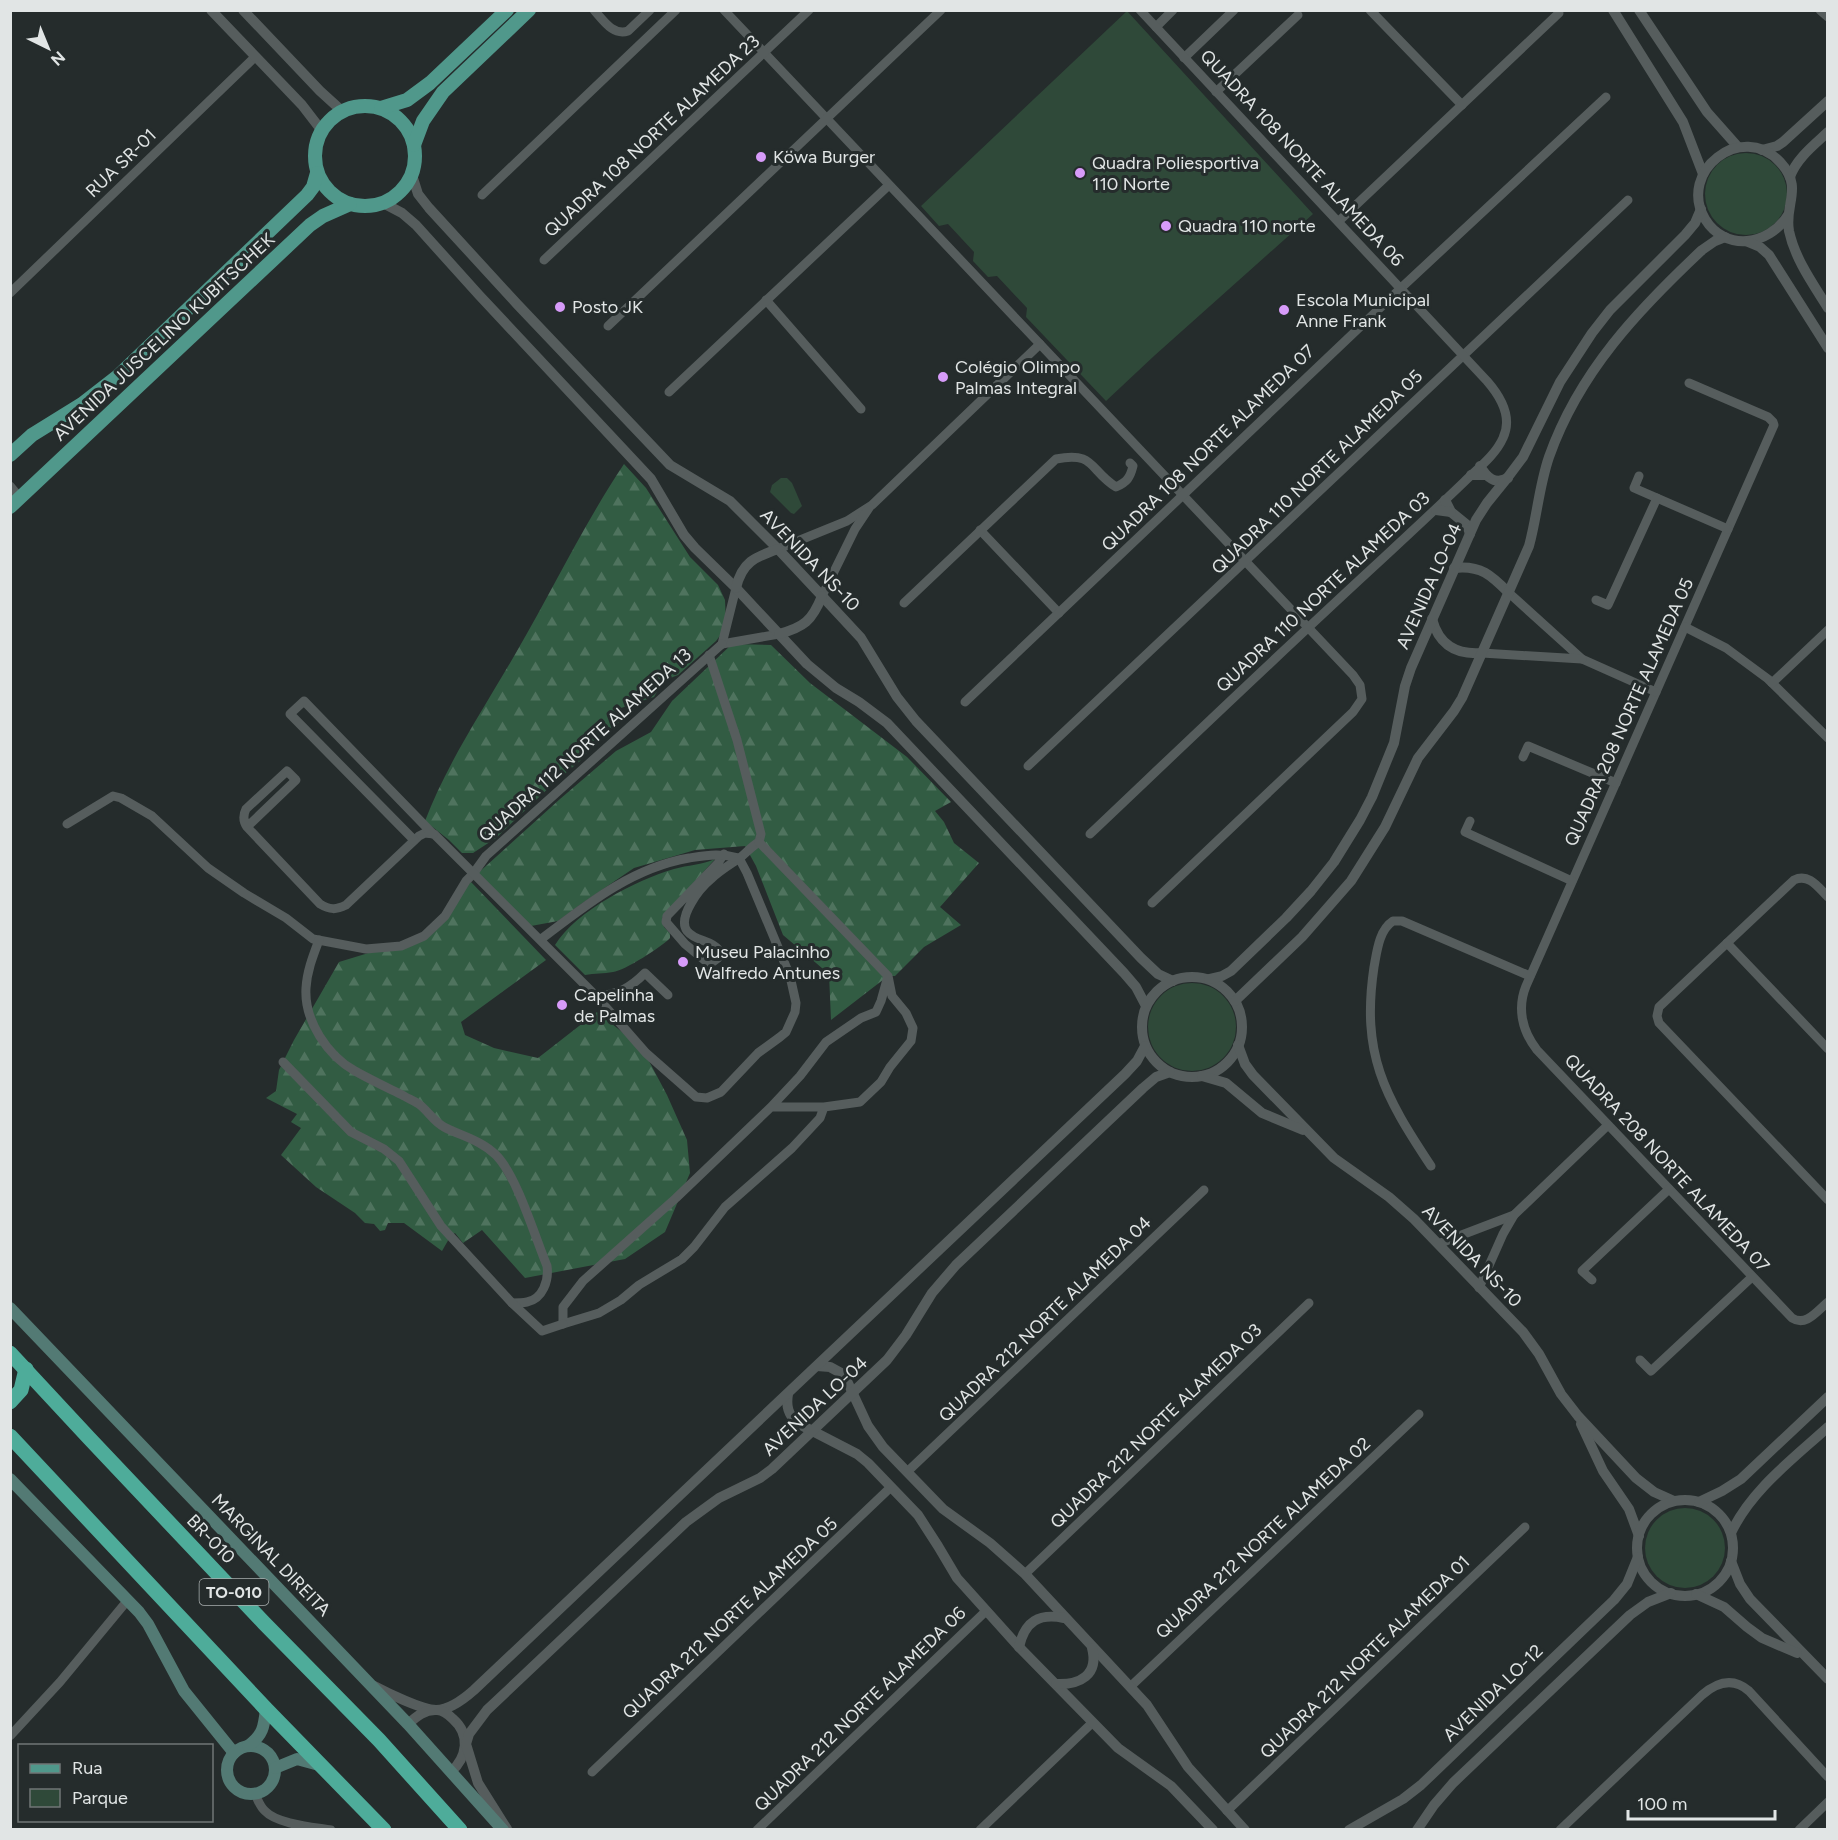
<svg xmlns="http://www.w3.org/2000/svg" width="1838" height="1840" viewBox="0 0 1838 1840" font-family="Figtree,sans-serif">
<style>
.green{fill:#2f4939}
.forest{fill:url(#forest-firs)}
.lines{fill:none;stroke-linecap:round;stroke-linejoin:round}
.minor{stroke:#565d5d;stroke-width:9}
.tertiary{stroke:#565d5d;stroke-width:10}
.secondary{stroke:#537a74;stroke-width:12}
.primary{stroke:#50988b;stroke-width:14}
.trunk{stroke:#4eac9a;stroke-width:15}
.poi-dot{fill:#d79bf9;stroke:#252c2c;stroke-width:2}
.labels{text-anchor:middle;stroke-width:6;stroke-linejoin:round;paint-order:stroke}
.shield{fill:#252c2c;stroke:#a9aeae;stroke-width:1.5}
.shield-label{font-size:16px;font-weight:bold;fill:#e1e5e5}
.street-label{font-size:18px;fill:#e1e5e5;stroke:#252c2c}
.poi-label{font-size:18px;fill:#e1e5e5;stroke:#252c2c;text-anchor:start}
</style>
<defs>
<pattern id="forest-firs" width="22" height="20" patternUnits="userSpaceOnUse" patternTransform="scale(1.5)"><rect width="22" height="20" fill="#325c43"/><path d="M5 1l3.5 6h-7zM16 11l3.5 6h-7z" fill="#4f735e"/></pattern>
</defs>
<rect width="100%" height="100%" fill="#252c2c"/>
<g class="green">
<polygon points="1127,11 1313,214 1154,356 1106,401 1026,317 1027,308 997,276 988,277 973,261 974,252 948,224 939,226 921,206"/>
<circle cx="1746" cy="194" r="41"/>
<polygon points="781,478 787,478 792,483 802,506 794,514 791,513 770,492 772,485"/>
<circle cx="1192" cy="1027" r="44"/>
<circle cx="1685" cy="1548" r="40"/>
</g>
<g class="forest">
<path d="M624 464 646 488 690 557 718 585 725 600 726 623 722 633 716 641 678 675 663 681 654 697 621 708 619 722 600 738 580 761 556 781 496 838 473 853H462L449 840 425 821C448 761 485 707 517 651 553 589 584 524 624 464Z"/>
<polygon points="732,644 771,645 810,683 907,757 951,802 935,811 944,822 954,843 979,863 940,907 961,925 924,947 895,976 888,976 831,1020 829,974 783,935 756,866 745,846 695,850 634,868 581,904 558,921 531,926 476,875 560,799 616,751 651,732 672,701"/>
<path d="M715 859 662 918 664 927 670 933V938C663 946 624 971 613 972 604 974 594 973 585 975L555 945C576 911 636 880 674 869 688 865 702 865 715 859Z"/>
<polygon points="471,882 546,960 461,1022 465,1035 494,1048 538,1058 597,1012 642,1048 667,1095 687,1140 690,1173 665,1232 625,1259 525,1278 482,1230 463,1243 455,1233 450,1237 442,1251 404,1223 388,1223 385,1230 380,1231 374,1224 365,1223 355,1213 316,1187 281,1155 301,1128 291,1122 297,1114 266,1098 276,1091 279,1070 294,1040 339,962 424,936"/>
</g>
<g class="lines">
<g class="minor">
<path d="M594 10C603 20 613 36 628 31L650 10"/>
<polyline points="724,10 1353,675 1360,685 1362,699 1353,712 1152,903"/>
<polyline points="1370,10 1462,105"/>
<polyline points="1820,10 1828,17"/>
<polyline points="1156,27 1173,10"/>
<polyline points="1184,58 1234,10"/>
<polyline points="1216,92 1298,15"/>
<polyline points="482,195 676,10"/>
<polyline points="1339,221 1559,13"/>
<polyline points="544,260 809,10"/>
<polyline points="10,293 255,57"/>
<polyline points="766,300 861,409"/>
<polyline points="608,326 941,10"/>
<path d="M1689 383 1768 417 1773 422 1774 425 1526 986C1517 1008 1522 1031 1537 1050L1792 1318C1806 1327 1817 1311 1828 1302"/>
<polyline points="669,392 889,185"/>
<polyline points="1639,476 1634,488 1728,529"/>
<polyline points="10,486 20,498"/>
<polyline points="980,530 1059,613"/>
<polyline points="778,549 847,521 872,505 1040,344"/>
<polyline points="1509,593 1582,659 1656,692"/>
<polyline points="822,596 855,529 869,508"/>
<polyline points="1596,600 1608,605 1657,498"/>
<path d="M904 603 1056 459C1095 451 1089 470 1116 487 1127 482 1130 478 1133 466L1130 463"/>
<polyline points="1685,627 1726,648 1768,679 1828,738"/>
<polyline points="722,644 779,634"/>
<polyline points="722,644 736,588"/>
<polyline points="1482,653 1582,659"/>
<path d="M709 655 737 740 761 834 759 842C752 846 747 852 741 857 731 864 720 870 711 879 700 888 677 917 687 931 696 942 710 939 719 950L718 958 711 963H708L685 944 666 922 667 916 718 863 724 854"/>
<polyline points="1772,683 1828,630"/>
<polyline points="965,702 1401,288 1606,97"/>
<polyline points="1523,757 1528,746 1616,783"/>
<polyline points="1028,766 1628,200"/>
<polyline points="1470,821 1465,832 1572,881"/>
<polyline points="67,824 113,796 121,798 152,816 208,868 244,893 286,918 313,939 366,949 401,946 424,936 445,916 466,881 473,874 486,856 722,644"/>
<path d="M247 827 296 780 287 771 246 809C243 815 243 821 247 827L320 904C330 910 336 910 346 905L419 836 425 833 434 834 597 997 646 1053 696 1097 707 1098 721 1092 758 1053 780 1037 786 1032 795 1012 796 1003 790 976 747 873 739 858C720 853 709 855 689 858 631 868 586 905 540 940"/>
<path d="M1090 834C1187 742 1283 650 1381 560 1409 534 1437 508 1464 482 1477 469 1495 456 1503 438 1513 417 1501 397 1487 381L1140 10"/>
<polyline points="414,840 290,714 304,701 433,834"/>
<polyline points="759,842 888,976 881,1001 876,1012 861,1018 826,1042 800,1076 771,1107 824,1107 820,1118 792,1148 725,1207 694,1247 682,1259 639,1285 621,1300 599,1313 563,1324 563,1307 583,1281 676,1198 771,1107 824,1107 860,1102 881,1082 890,1067 911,1041 913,1028 906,1013 892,996 888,976"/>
<path d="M1828 897C1818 887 1809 873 1794 880L1659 1007 1657 1016 1659 1023 1828 1200"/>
<path d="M319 940C313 956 307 971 306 988 304 1021 328 1056 355 1071 371 1080 388 1088 404 1096 409 1099 416 1102 420 1105 429 1112 433 1121 444 1127 461 1136 481 1140 496 1155 517 1176 535 1237 547 1266 549 1280 543 1299 527 1302 522 1303 516 1303 512 1303"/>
<polyline points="1727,943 1828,1049"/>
<path d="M597 997C619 993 629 989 645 973L668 995"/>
<polyline points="283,1062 351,1132 384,1149 399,1161 441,1226 512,1303 542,1331 563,1324"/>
<path d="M1431 1166C1384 1095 1361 1054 1374 967 1377 951 1379 930 1393 921H1402L1530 976"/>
<polyline points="1438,1244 1514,1215"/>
<polyline points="1592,1280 1582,1271 1669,1189"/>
<polyline points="1479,1288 1503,1234 1514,1215 1608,1125"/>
<polyline points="1640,1360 1651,1371 1752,1277"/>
<polyline points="907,1472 1204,1190"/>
<polyline points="1025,1574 1309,1303"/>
<polyline points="1130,1687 1419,1414"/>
<polyline points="10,1736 60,1682 127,1601"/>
<polyline points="592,1772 891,1487"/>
<path d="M255 1794C258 1800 260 1807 265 1811 277 1824 313 1827 331 1830"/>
<polyline points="1227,1811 1525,1527"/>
<polyline points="757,1830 986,1611"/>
<polyline points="980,1830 1092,1723"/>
<path d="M1560 1830 1702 1695C1717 1682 1733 1677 1749 1691L1828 1777"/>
<polyline points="1799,1830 1828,1802"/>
</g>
<g class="tertiary">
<polyline points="211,10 302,105 322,131"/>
<polyline points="243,10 320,91 342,111"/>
<polyline points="1613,10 1683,122 1703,174"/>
<polyline points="1639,10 1707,112 1738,147"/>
<polyline points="1762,150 1777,146 1783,142 1828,101"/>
<polyline points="412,175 418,194 429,208 517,304 670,465 730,501 778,549 822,596 861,638 897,697 916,721 1141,958 1158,974 1173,981"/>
<path d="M1790 177C1796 159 1814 145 1828 132"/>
<polyline points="383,203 402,213 416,225 479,295 651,479 684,535 695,548 736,588 807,664 836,688 859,702 887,723 1124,973 1136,987 1146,1006"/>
<path d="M1788 215C1769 246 1725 252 1705 219 1677 171 1742 121 1780 162 1804 188 1784 204 1789 231 1795 259 1813 284 1828 308"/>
<polyline points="1748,242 1760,247 1769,255 1828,348"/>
<path d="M1480 466C1487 478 1495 485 1508 478"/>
<polyline points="1471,475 1486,475"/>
<polyline points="1445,500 1451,512 1467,525 1470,534"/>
<polyline points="1436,510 1451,512"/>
<path d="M1454 568C1481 565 1491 575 1509 593"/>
<path d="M736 588C742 562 755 557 778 549"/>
<path d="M1432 619C1439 645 1456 655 1482 653"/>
<path d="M779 634C804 627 812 621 822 596"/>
<circle cx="1192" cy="1027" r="50"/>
<polyline points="1209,979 1222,976 1231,971 1286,918 1311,891 1334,862 1360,820 1372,797 1394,743 1405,686 1411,668 1476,520 1487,503 1508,477 1523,457 1560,382 1592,333 1610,310 1685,235 1695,223 1701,209"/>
<path d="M1235 1001 1302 937 1351 881 1385 827 1418 758 1454 711 1462 698 1529 546C1537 517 1539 486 1549 457 1579 372 1638 310 1702 250L1715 241 1725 237"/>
<polyline points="1238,1045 1245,1064 1253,1075 1334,1158 1389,1197 1414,1219 1523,1332 1539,1354 1561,1394 1578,1416 1636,1478 1654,1492 1674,1501"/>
<polyline points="1202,1076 1226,1083 1262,1113 1303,1130"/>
<polyline points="817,1366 830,1367 841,1373 848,1383 868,1426 883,1447 943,1509 990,1543 1025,1574 1147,1705 1188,1767 1245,1830"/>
<path d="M788 1394C786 1406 788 1414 797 1423L857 1454 868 1463 918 1515 938 1546 957 1578 1019 1647 1118 1748 1171 1786 1213 1830"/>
<polyline points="1581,1424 1603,1471 1629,1509 1639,1536"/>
<circle cx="1685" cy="1548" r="48"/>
<polyline points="1699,1502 1722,1491 1741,1479 1828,1397"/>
<path d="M1731 1533C1751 1490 1793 1459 1828 1427"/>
<polyline points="1731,1561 1740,1584 1750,1599 1828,1679"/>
<polyline points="1696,1594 1724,1607 1747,1627 1762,1638 1797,1653"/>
<path d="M1019 1647C1025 1621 1039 1613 1064 1618"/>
<path d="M1056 1684C1080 1685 1099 1675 1092 1648"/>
<path d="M374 1686C387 1693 423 1710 436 1710 449 1710 465 1698 474 1690L1125 1074 1137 1061 1145 1046"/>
<path d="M408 1724C416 1717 425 1709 437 1710 443 1710 449 1715 453 1719 471 1735 467 1757 451 1772"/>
<polyline points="507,1829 478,1783 466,1744 469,1734 487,1710 686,1522 719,1498 760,1478 772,1469 887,1360 906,1335 932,1293 956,1265 1143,1088 1156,1077 1170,1072"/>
<polyline points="1349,1830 1403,1799 1421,1785 1614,1600 1627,1584 1638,1557"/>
<polyline points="1417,1830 1434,1805 1453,1783 1630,1615 1648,1602 1671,1593"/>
</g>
<g class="secondary">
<polyline points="10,1308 408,1724 503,1830"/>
<polyline points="10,1479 139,1612 148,1624 184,1691 234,1753"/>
<circle cx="251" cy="1770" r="24"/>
<path d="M248 1746C263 1735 264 1727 266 1709"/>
<polyline points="275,1768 297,1759 319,1765"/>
</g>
<g class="primary">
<circle cx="365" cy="156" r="50"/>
<polyline points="381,108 407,100 430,83 507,10"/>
<polyline points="414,145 423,121 443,92 529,10"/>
<polyline points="10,455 32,435 82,404 118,376 307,195 313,187 317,173"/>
<polyline points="10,507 310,225 323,216 350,204"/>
</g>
<g class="trunk">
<polyline points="10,1353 89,1438 264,1623 379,1740 460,1830"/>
<polyline points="10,1402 21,1390 26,1369"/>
<polyline points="10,1436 266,1709 384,1830"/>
</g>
</g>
<g class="poi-dot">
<circle cx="761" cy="157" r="6"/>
<circle cx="1080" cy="173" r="6"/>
<circle cx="1166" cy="226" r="6"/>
<circle cx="560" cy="307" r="6"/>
<circle cx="1284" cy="310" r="6"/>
<circle cx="943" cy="377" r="6"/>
<circle cx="683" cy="962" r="6"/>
<circle cx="562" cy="1005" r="6"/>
</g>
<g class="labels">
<rect class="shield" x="199.5" y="1579" width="69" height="26" rx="4.5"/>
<g class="shield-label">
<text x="234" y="1598">TO-010</text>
</g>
<g class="street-label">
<text transform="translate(652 136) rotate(-43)" y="6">QUADRA 108 NORTE ALAMEDA 23</text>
<text transform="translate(1302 158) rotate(47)" y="6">QUADRA 108 NORTE ALAMEDA 06</text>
<text transform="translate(121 163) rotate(-44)" y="6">RUA SR-01</text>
<text transform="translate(164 337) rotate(-43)" y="6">AVENIDA JUSCELINO KUBITSCHEK</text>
<text transform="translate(1208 448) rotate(-44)" y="6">QUADRA 108 NORTE ALAMEDA 07</text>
<text transform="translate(1317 472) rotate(-44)" y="6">QUADRA 110 NORTE ALAMEDA 05</text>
<text transform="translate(810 560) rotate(46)" y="6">AVENIDA NS-10</text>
<text transform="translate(1429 586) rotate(-66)" y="6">AVENIDA LO-04</text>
<text transform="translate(1323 592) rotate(-43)" y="6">QUADRA 110 NORTE ALAMEDA 03</text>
<text transform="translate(1629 712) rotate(-66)" y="6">QUADRA 208 NORTE ALAMEDA 05</text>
<text transform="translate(585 745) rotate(-42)" y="6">QUADRA 112 NORTE ALAMEDA 13</text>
<text transform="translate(1667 1163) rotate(47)" y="6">QUADRA 208 NORTE ALAMEDA 07</text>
<text transform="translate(1472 1256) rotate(46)" y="6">AVENIDA NS-10</text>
<text transform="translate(1045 1319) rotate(-44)" y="6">QUADRA 212 NORTE ALAMEDA 04</text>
<text transform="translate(815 1406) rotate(-43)" y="6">AVENIDA LO-04</text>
<text transform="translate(1156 1426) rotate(-44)" y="6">QUADRA 212 NORTE ALAMEDA 03</text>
<text transform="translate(1263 1538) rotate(-43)" y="6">QUADRA 212 NORTE ALAMEDA 02</text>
<text transform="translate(211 1539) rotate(46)" y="6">BR-010</text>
<text transform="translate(271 1555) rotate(46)" y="6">MARGINAL DIREITA</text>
<text transform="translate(730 1618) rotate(-43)" y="6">QUADRA 212 NORTE ALAMEDA 05</text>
<text transform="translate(1365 1657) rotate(-44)" y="6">QUADRA 212 NORTE ALAMEDA 01</text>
<text transform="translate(1493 1693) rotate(-44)" y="6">AVENIDA LO-12</text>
<text transform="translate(860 1709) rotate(-44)" y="6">QUADRA 212 NORTE ALAMEDA 06</text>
</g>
<g class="poi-label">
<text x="773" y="163">Köwa Burger</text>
<text x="1092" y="169">Quadra Poliesportiva<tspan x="1092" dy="21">110 Norte</tspan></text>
<text x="1178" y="232">Quadra 110 norte</text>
<text x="1296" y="306">Escola Municipal<tspan x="1296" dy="21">Anne Frank</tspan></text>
<text x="572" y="313">Posto JK</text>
<text x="955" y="373">Colégio Olimpo<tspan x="955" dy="21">Palmas Integral</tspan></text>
<text x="695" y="958">Museu Palacinho<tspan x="695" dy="21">Walfredo Antunes</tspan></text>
<text x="574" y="1001">Capelinha<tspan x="574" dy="21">de Palmas</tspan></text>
</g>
</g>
<rect width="1838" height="1840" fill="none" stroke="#e1e5e5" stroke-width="24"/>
<rect x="18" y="1744" width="195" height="78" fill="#252c2c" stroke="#707676" stroke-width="1.5"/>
<rect x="30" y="1764" width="30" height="9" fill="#50988b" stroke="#707676" stroke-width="1.5"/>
<text x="72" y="1774" font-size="18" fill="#e1e5e5">Rua</text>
<rect x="30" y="1789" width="30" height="18" fill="#2f4939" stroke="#707676" stroke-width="1.5"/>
<text x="72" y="1804" font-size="18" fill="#e1e5e5">Parque</text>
<g transform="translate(48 48) rotate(137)" stroke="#252c2c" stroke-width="4.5" paint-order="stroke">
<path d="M0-4.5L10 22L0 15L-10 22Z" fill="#e1e5e5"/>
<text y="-9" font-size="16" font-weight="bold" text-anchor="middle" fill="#e1e5e5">N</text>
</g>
<path d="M1628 1810v9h147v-9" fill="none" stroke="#e1e5e5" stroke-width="3"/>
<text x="1637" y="1810" font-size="18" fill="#e1e5e5" stroke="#252c2c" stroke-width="4.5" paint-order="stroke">100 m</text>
</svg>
